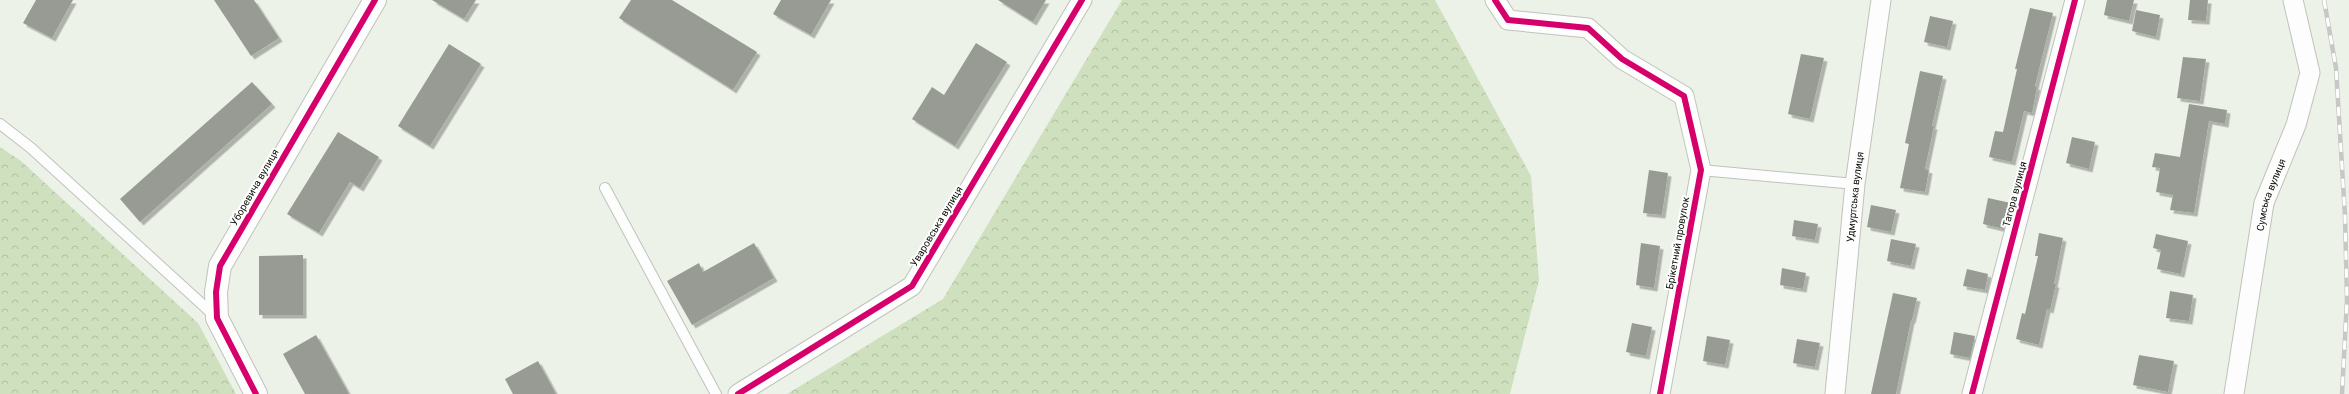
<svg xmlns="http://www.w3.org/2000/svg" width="2349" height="394" viewBox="0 0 2349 394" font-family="Roboto,sans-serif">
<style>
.forest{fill:url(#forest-crowns)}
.building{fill:#989b94;filter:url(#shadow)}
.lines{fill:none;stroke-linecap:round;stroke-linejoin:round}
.lane-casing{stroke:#bfc3bb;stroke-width:12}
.street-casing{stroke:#bfc3bb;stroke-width:21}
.secondary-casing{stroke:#bfc3bb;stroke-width:24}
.lane{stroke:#fcfdfc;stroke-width:10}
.street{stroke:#fcfdfc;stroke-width:19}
.secondary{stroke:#fcfdfc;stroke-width:22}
.rail-casing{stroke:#c7c8c5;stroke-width:4.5}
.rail{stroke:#fff;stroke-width:3;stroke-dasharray:9;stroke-linecap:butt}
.cycleway-casing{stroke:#fff;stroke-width:8}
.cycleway{stroke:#d6006c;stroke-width:6}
.labels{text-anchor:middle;stroke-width:4;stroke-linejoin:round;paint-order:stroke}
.street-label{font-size:10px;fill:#0a0d07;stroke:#fff}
</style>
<defs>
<pattern id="forest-crowns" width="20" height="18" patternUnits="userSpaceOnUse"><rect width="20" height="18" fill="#cfe0be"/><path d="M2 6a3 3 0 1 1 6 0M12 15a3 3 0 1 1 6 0" fill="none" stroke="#b0bfa2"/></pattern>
<filter id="shadow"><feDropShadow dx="3.5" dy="3.5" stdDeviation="0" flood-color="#0004"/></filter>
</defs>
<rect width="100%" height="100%" fill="#edf2e8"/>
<g class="forest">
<polygon points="1122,0 1435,0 1531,176 1539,280 1510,394 787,394 943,299"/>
<polygon points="0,147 21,161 198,323 236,394 0,394"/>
</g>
<g class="building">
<polygon points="36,0 73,0 52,38 23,23"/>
<polygon points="214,0 254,0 279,38 251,56"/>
<polygon points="432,0 476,0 464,19"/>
<polygon points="631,0 672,0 757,52 733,90 619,18"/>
<polygon points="781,0 831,0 811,35 773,14"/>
<polygon points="998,0 1046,0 1033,22"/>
<polygon points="2107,0 2134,0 2129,21 2104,15"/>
<polygon points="2190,0 2208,0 2206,21 2188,20"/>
<polygon points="2030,8 2053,13 2035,86 2037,87 2032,113 2024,111 2012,162 1989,157 1995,131 2003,132 2017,69 2015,69"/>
<polygon points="2136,10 2160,15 2156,37 2132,31"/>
<polygon points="1930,16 1953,21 1947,47 1924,42"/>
<polygon points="976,43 1007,62 955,146 912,119 932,87 944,95"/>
<polygon points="449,44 481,64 430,146 398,126"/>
<polygon points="1801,54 1824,58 1810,119 1788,114"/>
<polygon points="2183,57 2206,59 2200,101 2177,98"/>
<polygon points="1920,71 1943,76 1932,126 1934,126 1925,169 1929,170 1925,192 1900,188 1909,144 1905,143"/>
<polygon points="252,82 272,104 140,222 120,199"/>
<polygon points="2189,104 2227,110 2225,124 2209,121 2194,213 2170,210 2173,195 2156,192 2160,168 2152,167 2155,153 2180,157"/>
<polygon points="338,132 379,157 360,188 350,182 319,233 287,214"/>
<polygon points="2072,137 2095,142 2089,169 2066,163"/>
<polygon points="1649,170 1668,173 1662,215 1643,213"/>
<polygon points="1988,198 2011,203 2004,229 1983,224"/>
<polygon points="1871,205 1896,210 1891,232 1867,227"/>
<polygon points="1794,220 1818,224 1815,240 1792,236"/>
<polygon points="2039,233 2063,238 2054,284 2056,284 2050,310 2047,309 2039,345 2016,339 2022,313 2025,314 2038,256 2035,256"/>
<polygon points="2156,234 2188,241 2181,274 2157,269 2161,250 2153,248"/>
<polygon points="1891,239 1916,244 1911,266 1887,261"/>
<polygon points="754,243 774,278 692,325 667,281 699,263 703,272"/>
<polygon points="1641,243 1660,246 1654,288 1636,285"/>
<polygon points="303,255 303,315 259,315 259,256"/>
<polygon points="1782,268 1806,273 1803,289 1780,285"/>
<polygon points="1967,269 1988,274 1985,290 1963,286"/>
<polygon points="2170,291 2193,295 2189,321 2166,318"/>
<polygon points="1893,293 1917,298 1912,320 1911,320 1896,394 1871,394"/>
<polygon points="1632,323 1652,327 1646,356 1626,352"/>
<polygon points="1954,332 1975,336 1970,358 1950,354"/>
<polygon points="316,335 349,394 305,394 283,354"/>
<polygon points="1707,336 1730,340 1725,365 1703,361"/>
<polygon points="1797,339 1820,343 1815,367 1793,363"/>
<polygon points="2139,355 2174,361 2168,392 2133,385"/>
<polygon points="538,361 556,394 513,394 505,379"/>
</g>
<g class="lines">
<g class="lane-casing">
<g id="lane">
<polyline points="0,124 31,148 216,317"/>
<polyline points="1701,170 1855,184"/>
<polyline points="605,188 716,394"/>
</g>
</g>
<g class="street-casing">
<g id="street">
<polyline points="1495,0 1508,20 1588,28 1622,59 1684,96 1701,170 1660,394"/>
<polyline points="738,394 912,286 1082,0"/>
<path id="s1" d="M1835 394 1855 184 1881 0"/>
<polyline points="1972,394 2075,0"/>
<path id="s2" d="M2234 394 2264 203 2296 125 2310 73 2293 0"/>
</g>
</g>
<g class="secondary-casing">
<polyline id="secondary" points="256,394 217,318 216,292 220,266 375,0"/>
</g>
<use href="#lane" class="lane"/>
<use href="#street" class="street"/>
<use href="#secondary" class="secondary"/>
<g class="rail-casing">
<polyline id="rail" points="2324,0 2336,68 2345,216 2347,300 2342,394"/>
</g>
<use href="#rail" class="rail"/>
<g class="cycleway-casing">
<g id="cycleway">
<polyline points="1495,0 1508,20 1588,28 1622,59 1684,96 1701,170 1660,394"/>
<polyline points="256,394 217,318 216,292 220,266 375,0"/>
<polyline points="738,394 912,286 1082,0"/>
<polyline points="1972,394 2075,0"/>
</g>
</g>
<use href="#cycleway" class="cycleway"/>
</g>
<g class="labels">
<g class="street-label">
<text transform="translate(254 187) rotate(-60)" y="4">Уборевича вулиця</text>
<text transform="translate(2014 194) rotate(-75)" y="4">Тагора вулиця</text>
<text dy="4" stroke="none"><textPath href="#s2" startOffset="203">Сумська вулиця</textPath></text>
<text dy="4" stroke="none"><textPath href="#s1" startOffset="198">Удмуртська вулиця</textPath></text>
<text transform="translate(936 226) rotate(-59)" y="4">Уваровська вулиця</text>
<text transform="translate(1677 243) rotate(-80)" y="4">Брiкетний провулок</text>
</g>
</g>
</svg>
